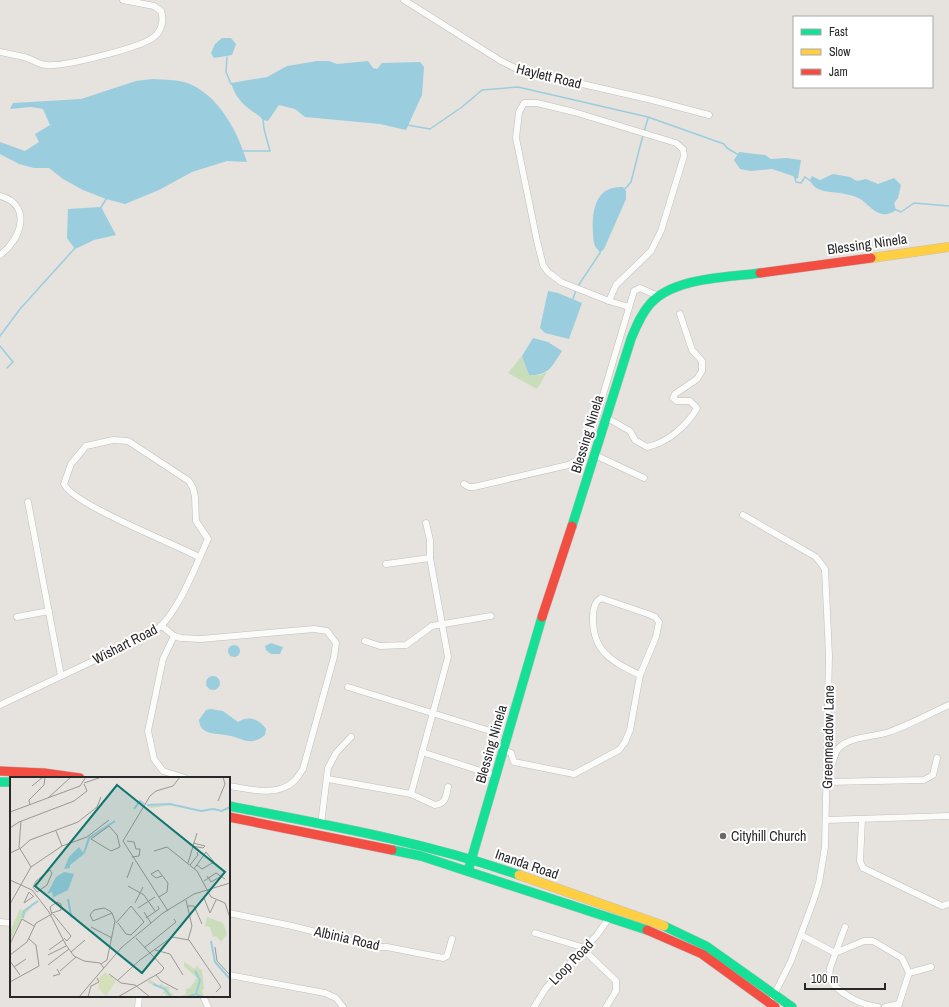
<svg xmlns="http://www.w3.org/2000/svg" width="949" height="1007" viewBox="0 0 949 1007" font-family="'Archivo Narrow',sans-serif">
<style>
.green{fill:#caddbb}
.water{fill:#9acedf}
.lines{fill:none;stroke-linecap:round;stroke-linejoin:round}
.stream{stroke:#9acedf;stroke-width:1.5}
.street-casing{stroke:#c0bfbf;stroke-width:7}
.fast-casing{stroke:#c0bfbf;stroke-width:10}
.slow-casing{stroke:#c0bfbf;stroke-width:10}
.jam-casing{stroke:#c0bfbf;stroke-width:10}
.street{stroke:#fbfbfa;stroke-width:6}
.fast{stroke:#16e098;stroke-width:9}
.slow{stroke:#ffcf43;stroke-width:9}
.jam{stroke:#f24e42;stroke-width:9}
.poi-dot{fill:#6a6968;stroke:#fff;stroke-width:1.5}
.labels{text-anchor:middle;stroke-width:4;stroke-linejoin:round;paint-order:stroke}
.street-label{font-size:14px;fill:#282828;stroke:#fff}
.poi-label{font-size:14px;fill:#282828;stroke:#fff;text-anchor:start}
.inset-river{fill:none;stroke:#9acedf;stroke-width:2}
.inset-road{fill:none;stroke:#9a9895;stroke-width:1}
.view{fill:#0f766e;fill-opacity:0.15;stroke:#0f766e;stroke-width:2}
.inset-edge{fill:none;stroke:#282828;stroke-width:2}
</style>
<rect width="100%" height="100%" fill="#e6e2de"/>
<polygon class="green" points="522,356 529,375 540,375 547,372 537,389 508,373"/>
<g class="water">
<polygon points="222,38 231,38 236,44 232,55 214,58 211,53 215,44"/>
<path d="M317 61H329L337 64 368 61 373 68 377 69 382 63 420 62 424 67 422 95 406 130 380 124 305 117 295 109 279 105 268 121 263 120C258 114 254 113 248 108 240 102 234 93 231 83L267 77 287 66Z"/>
<path d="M152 79C165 80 181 79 192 85 221 99 238 133 247 162L227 161 192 172 159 190 125 204 106 199 83 190 63 179 49 168H34L19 164 0 154V142L25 151 39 142 35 134 50 125 43 109 31 107 10 109 13 103 81 99 136 81Z"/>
<polygon points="739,152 765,155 771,159 786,158 801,160 798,178 795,179 793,176 772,169 751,171 740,169 734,160"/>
<path d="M833 174 850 177 857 181 866 179 878 184 894 178 901 185 898 198 894 203 896 210C892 213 887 215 882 214 875 213 868 205 862 200 858 197 850 195 845 194 833 191 815 194 810 180L812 176 820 180Z"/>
<path d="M623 187 626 191V199L604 249 600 253C599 250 595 248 594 243 591 220 591 185 623 187Z"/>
<polygon points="101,207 116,235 94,240 75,249 67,238 68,209"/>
<polygon points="548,291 558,293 582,303 569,339 545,333 540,328"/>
<path d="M533 338 548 342 562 351C552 366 549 376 529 375L522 356Z"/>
<polygon points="271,643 283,647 280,654 271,654 266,650 265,646"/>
<circle cx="234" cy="651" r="6"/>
<circle cx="213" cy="683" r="7"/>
<path d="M211 709 223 711 238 722C249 715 259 719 266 729L265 735C249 748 242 737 226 735 215 733 200 735 199 720L206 710Z"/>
</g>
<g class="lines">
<g class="stream">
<polyline points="227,57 226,72 231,84"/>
<polyline points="407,125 430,129 462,107 482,90 518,87 648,117 724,144 727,148 737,154"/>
<polyline points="644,132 648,118"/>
<polyline points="242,151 270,151 264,129 263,119"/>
<polyline points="805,177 812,182"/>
<polyline points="795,178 796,182 801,183 805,177"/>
<polyline points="624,190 631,182 643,135"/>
<polyline points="100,209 106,199"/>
<polyline points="894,209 901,212 914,203 949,206"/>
<polyline points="578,286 600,253"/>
<polyline points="573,299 576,290"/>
<polyline points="0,336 20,309 75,248"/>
<polyline points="0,346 13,362 7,368"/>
</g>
<g class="street-casing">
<g id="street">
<polyline points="404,0 501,61 517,69 652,100 709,115"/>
<path d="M0 52C8 54 16 55 24 57 32 59 39 65 47 65 63 67 145 47 155 36 162 30 164 19 161 11L154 6 123 0"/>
<polygon points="524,103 537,103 574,112 676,143 683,149 684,156 661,231 651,251 616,285 609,301 561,282 548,272 543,265 537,241 516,138 519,112"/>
<path d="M0 196C33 205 21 240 0 255"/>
<polyline points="609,301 629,307"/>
<path d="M607 418 630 431 635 440 647 447C667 443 687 426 697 408L690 401H677L673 398 675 394 697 379 702 371V361L692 350 680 314"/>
<polyline points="595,455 644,478"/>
<polyline points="464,484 469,487 474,487 568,465 580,459 597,415 634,291 640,288 658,296"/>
<polyline points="28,502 61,676"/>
<polyline points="743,515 816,557 825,569 829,656 825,847 819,883 813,902 791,961 773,997"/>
<polyline points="386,564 430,558"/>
<polyline points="17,617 49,611"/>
<path d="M162 626 174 636 181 638 201 639 314 629 327 631 336 643 334 657 303 769C300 773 297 779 293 782 276 797 249 789 229 786"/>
<polyline points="174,636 163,659 148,731 154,759 163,771 185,778"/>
<polyline points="365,641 380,646 406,645 432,626 491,616"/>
<polyline points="348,687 487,730"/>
<path d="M0 705 150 634C176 621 195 566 208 539L196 521 195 497 193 488 189 481 128 441 113 440 86 446 71 464 64 484C72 504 175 544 199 557"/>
<path d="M504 750 511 753 514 762 574 774 619 750 625 742 630 730 640 675 656 637 659 622 655 617 648 614 601 598C594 602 593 610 593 617 592 652 613 662 640 675"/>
<polyline points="422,752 496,776"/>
<path d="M827 772C835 766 832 752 841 746 854 736 874 737 889 732 909 725 929 714 949 705"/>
<path d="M328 779 411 794 435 805C446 804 446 796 448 787"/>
<polyline points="827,782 924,780 933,775 937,758"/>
<polyline points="411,794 448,657 430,558 430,540 426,523"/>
<polyline points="862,819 860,861 863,868 942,906 949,904"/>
<polyline points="826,820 949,816"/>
<polyline points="321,824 328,768 336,753 351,737"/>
<polyline points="229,913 292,926 375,947 387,947 443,958 447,956 452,939"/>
<polyline points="0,922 11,923"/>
<path d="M845 927 830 968 829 978C837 993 861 1005 878 1007"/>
<polyline points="535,933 585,948"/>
<polyline points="801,935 835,953 864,941 873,941 902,958 909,973 898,1007"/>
<polyline points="583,949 616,981 616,991 606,1007"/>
<polyline points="909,973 931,967"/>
<polyline points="229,975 325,993 336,998 343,1007"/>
<polyline points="203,996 208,1007"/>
<polyline points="138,1007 139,996"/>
<polyline points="534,1007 546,988 597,935 609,918"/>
<polyline points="885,1007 899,1004"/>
</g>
</g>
<g class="fast-casing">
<g id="fast">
<path d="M572 526 631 339C636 327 641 314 650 304 674 277 726 278 760 273"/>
<polyline points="0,782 11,782"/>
<path d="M229 806C327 825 425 842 519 875"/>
<polyline points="392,850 421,856 647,930"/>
<polyline points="468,871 542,617"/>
<polyline points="664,926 706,946 792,1007"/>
</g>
</g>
<g class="slow-casing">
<g id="slow">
<polyline points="871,258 949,247"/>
<polyline points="519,875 664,926"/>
</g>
</g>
<g class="jam-casing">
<g id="jam">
<polyline points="760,273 871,258"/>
<polyline points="542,617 572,526"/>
<polyline points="0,771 44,773 80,778"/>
<polyline points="229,817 392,850"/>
<polyline points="647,930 702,954 775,1007"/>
</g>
</g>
<use href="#street" class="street"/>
<use href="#fast" class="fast"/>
<use href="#slow" class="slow"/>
<use href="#jam" class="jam"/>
</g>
<circle class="poi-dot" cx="723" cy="836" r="4"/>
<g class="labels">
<g class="street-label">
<text transform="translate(549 76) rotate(14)" y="5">Haylett Road</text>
<text transform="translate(867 244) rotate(-8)" y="5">Blessing Ninela</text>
<text transform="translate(587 434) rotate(-73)" y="5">Blessing Ninela</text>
<text transform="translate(125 644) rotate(-27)" y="5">Wishart Road</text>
<text transform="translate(828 737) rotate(-89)" y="5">Greenmeadow Lane</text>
<text transform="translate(491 744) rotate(-74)" y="5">Blessing Ninela</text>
<text transform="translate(527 864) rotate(19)" y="5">Inanda Road</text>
<text transform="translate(347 938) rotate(13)" y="5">Albinia Road</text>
<text transform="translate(571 962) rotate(-46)" y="5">Loop Road</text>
</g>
<g class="poi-label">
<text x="731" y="841">Cityhill Church</text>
</g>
</g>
<g transform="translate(10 777)">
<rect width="220" height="220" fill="#e6e2de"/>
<path d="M158 26 178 32 160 28 141 31 136 29ZM27 123 12 141 0 164V155L10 132 13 134ZM197 140 213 146 217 157 211 165 206 159 203 160 200 150 195 149ZM174 185 185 192 188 188V191L192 193 194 212 192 213 194 220H169L176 217V212L180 211 187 201 174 189ZM141 203 149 209 152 206 153 209 159 210 160 215 166 220H157L154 216 151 220 154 213 139 206 137 204Z" fill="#caddbb"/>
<path d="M95 195 106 204 96 219 88 211 90 204 88 202Z" fill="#d3e0b9"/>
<path d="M69 70 74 77 60 88V91L54 92 59 80ZM54 95 64 97 58 113 34 125 43 120 42 115 37 117 46 100Z" fill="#9acedf"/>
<path class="inset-river" d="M137 28 160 27 191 34 203 32 212 34 220 30M124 32 130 24 134 27M74 76 79 61 105 44M58 122 61 139 65 141M13 141 14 134 28 124M201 164 205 185 220 202M185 194 190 203 186 217M143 207 155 212 161 220M177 220 186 217 192 220"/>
<path class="inset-road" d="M74 6 89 1M22 9 33 0M38 21 61 0M208 24 215 7 213 0M20 28 19 23 34 8 35 0M0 35 70 9 76 0M99 49 107 58 110 70 101 74 81 62ZM0 51 9 45 64 24 77 14 74 7M46 54 52 69M117 64 124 65 126 72H130L129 79 122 80M182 69 193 71 195 69 183 66M144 74 157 70 187 94 201 120 215 126 220 141M0 76 11 71 20 63 68 45 87 30 91 20M178 86 187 56M180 88 188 78 187 75M21 90 52 69 77 60 99 43M184 92 196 75 204 85 192 92 187 88M40 93 42 96 37 108 27 115 23 110 26 104ZM197 99 201 105 210 100M117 101 123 85M0 103 22 113 39 135 56 168 64 179 74 184 90 186 94 191M194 104 206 96 215 102M118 109 134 118 145 134M149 120 157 115 158 106 148 93 141 97 146 101 152 99M194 121 200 136M176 123 182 149 178 163M14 126 19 115 23 119M14 126 24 119M125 126 133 110M0 127 21 90 9 70 11 44M177 129H184L192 147M128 131 145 120M41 134 40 130 47 125 51 127V133L42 136M158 134 113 64 140 19 146 14 163 9 170 0M134 135 141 146M200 136 206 123M43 137 61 159 57 164 54 161M136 141 149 132 148 129M106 146 121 129 134 145 121 158 116 157 108 146M81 150 102 161M0 167 12 142 24 149M205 170 207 184 220 198M134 171 166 145 164 142M39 173 53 163M145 173 160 177 173 198M61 175 75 163M0 178 17 165 26 146 42 137 41 134M38 178 56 169M0 184 10 198M91 187 97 183 105 144 102 136 100 134 94 131 84 133 80 138 83 144 102 136M38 188 59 172M4 190 16 182M50 194 66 180M99 197 111 206 125 208 140 220M146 198 151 204 168 213M43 199 50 197 47 192M108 203 130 183 162 160 179 163 211 210 206 215M0 205 29 189 26 168 19 162M69 220 111 171 153 136 184 117 220 106M78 220 81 209 89 205 87 201M108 220 151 195 154 191 126 161"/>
<path class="view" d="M107 8 215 95 132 196 25 109Z"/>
<rect width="220" height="220" class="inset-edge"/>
</g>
<rect x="793" y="16" width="140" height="72" fill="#ffffff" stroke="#a9a9a9"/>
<rect x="801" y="29" width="20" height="6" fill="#16e098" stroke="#a9a9a9"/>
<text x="829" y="36" font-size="12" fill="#282828">Fast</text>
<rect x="801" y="49" width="20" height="6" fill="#ffcf43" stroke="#a9a9a9"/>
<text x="829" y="56" font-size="12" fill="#282828">Slow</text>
<rect x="801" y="69" width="20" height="6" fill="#f24e42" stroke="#a9a9a9"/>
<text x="829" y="76" font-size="12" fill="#282828">Jam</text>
<path d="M805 983v6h80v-6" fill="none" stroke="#282828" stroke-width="2"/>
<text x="811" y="983" font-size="12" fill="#282828" stroke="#ffffff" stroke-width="3" paint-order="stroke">100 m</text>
</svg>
